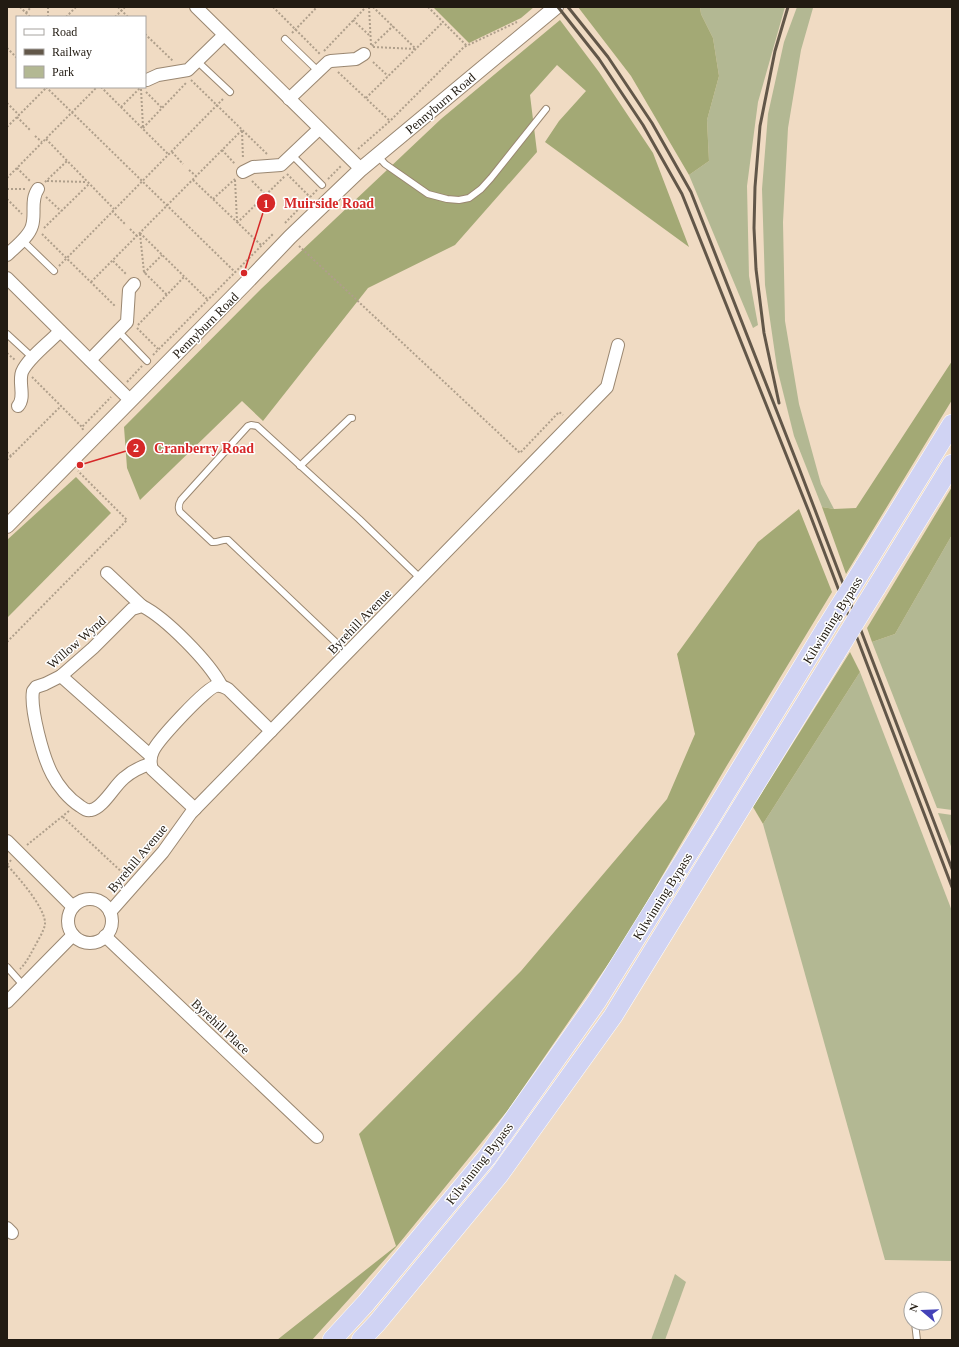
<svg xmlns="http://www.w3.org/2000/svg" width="959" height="1347" viewBox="0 0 959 1347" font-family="'Times New Roman',serif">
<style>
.green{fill:#b3b893}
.forest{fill:#a3a975}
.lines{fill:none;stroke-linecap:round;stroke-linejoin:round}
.service-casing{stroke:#9a8771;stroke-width:8}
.minor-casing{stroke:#9a8771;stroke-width:14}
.tertiary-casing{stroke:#9a8771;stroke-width:16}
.trunk-casing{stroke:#fff;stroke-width:20}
.path{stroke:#af9f8b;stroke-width:2;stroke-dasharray:2 2;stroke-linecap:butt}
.service{stroke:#fff;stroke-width:6}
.minor{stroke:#fff;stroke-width:12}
.tertiary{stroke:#fff;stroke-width:14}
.trunk{stroke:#d0d3f3;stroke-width:19}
.rail{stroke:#625749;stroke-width:3}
.trunk-bridge-casing{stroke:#fff;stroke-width:20;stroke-linecap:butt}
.trunk-bridge{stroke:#d0d3f3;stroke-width:19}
.labels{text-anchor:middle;stroke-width:3;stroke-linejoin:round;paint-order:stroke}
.street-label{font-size:13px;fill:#221b12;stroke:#fff}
.leader{fill:none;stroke:#d62828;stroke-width:1.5}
.callout-dot{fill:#d62828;stroke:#fff;stroke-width:1.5}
.mark-label{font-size:12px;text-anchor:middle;font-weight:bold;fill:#fff}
.callout-label{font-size:14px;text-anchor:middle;font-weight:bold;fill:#d62828;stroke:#fff;stroke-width:3;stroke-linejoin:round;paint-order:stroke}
</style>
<rect width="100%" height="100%" fill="#f0dbc3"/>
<g class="green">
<polygon points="700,7 785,7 758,102 747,186 749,276 758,325 753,328 689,175 709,161 707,120 719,76 713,38 701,14"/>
<polygon points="797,7 817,7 813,8 801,50 788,128 783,222 785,321 799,404 821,484 834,509 822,507 794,436 777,368 765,285 762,189 768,114 784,42"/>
<polygon points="952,535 952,810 937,808 872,642 895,634"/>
<polygon points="860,672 952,911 952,1261 885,1260 763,824"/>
<polygon points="938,813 952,815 952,849"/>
<polygon points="675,1274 686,1282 665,1340 651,1340"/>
</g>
<g class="forest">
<polygon points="433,7 534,7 521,18 469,43"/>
<polygon points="578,7 700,7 701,14 713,38 719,76 707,120 709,161 689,175 631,76"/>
<polygon points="560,20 599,72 653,153 689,247 545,142 559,121 586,91 557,65 530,95 537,152 455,245 368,288 263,421 242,401 140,500 127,468 124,427 261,289 441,119"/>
<polygon points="952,361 952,400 846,574 822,507 834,509 856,508"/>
<polygon points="76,477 111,513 7,618 7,540"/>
<polygon points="952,487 952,535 895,634 872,642 867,628"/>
<polygon points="799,509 832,592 726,767 624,941 508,1110 397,1246 312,1340 277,1340 396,1246 359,1134 521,971 667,799 695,734 677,654 758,542"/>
<polygon points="850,652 860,672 763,824 753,807"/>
</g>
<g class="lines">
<g class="service-casing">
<g id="service">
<polyline points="285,39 318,71"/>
<polyline points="198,62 230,92"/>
<polyline points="292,155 322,185"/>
<polyline points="377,155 385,164 428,194 447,199 459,200 469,198 481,189 491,178 546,109"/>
<polyline points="22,240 54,271"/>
<polyline points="119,332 147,361"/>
<polyline points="7,334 33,358"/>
<polyline points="300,466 350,418 352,418"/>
<path d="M347 653 228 540C222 539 218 543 212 542L180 512C178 508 178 505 181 500L248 426 251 425 257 426 359 519 420 578"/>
<polyline points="7,967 23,985"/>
<polyline points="915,1323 917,1340"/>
</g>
</g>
<g class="minor-casing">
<g id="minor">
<polyline points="196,7 361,169"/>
<polyline points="147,80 158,75 188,70 224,35"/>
<polyline points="289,99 328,62 331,61 356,59 364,54"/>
<polyline points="243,172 253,167 281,165 319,129"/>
<path d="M7 255C15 247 29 237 32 226 36 214 30 200 38 189"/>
<polyline points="7,278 130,400"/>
<polyline points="90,360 127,322 129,290 134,284"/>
<path d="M18 406C26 397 18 383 22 372 28 358 49 343 60 331"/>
<polyline points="107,573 142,606"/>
<polyline points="61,676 151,756"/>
<path d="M150 764C140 767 132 771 124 778 114 786 103 808 91 810 87 811 84 809 80 806 69 799 58 786 52 774 43 757 30 709 33 691L36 687 45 684 61 676 93 648 132 609 142 606C166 618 209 662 221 685"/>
<path d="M195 809 152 769C150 763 150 757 153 751 158 740 206 688 216 686 221 685 224 687 228 689L271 731"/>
<polyline points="7,841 73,907"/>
<circle cx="90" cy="921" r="22"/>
<polyline points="110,912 163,852 191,813 607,387 618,345"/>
<polyline points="105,936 317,1137"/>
<polyline points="7,1002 73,935"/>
<polyline points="7,1228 12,1233"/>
</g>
</g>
<g class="tertiary-casing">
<polyline id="tertiary" points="7,526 246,283 290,237 361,169 556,7"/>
</g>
<g class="trunk-casing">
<g id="trunk">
<polyline points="864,567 952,424"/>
<polyline points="876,588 952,464"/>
<polyline points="332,1340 366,1303 487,1157 597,1001 705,827 826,628"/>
<polyline points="361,1340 377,1323 499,1175 613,1016 836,653"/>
</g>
</g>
<g class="path">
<polyline points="20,7 30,17"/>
<polyline points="48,7 48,17"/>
<polyline points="118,7 128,17"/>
<polyline points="273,7 320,54"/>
<polyline points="369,7 371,45"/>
<polyline points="373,7 416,49"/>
<polyline points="428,7 467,46"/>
<polyline points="26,13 31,7"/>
<polyline points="66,17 76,7"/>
<polyline points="115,17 125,7"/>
<polyline points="353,20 370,36"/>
<polyline points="292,33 317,7"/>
<polyline points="145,34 173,61"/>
<polyline points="372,46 393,26"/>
<polyline points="373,47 416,49"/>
<polyline points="7,48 17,58"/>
<polyline points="324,51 366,7"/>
<polyline points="373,62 388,76"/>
<polyline points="338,72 390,121"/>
<polyline points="191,80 267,154"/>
<polyline points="46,87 235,272"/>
<polyline points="101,87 168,154"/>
<polyline points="141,89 143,127"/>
<polyline points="146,92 162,108"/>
<polyline points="366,98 443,22"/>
<polyline points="7,103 19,115"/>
<polyline points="121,107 140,88"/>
<polyline points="17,117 30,130"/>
<polyline points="7,127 47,87"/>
<polyline points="143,128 186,83"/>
<polyline points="242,131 243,159"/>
<polyline points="35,136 42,142"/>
<polyline points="46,139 114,209"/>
<polyline points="358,149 390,121 464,47 517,22"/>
<polyline points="222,150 235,164"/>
<polyline points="172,152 183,164"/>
<polyline points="17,168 30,181"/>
<polyline points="189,170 196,176"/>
<polyline points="287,174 310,197"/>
<polyline points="7,178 97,87"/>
<polyline points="328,179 342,165"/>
<polyline points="193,180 262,246"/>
<polyline points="235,180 237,221"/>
<polyline points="47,181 87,182"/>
<polyline points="252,181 266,195"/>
<polyline points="45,182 67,161"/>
<polyline points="7,189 26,189"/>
<polyline points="46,197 61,211"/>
<polyline points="7,199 22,214"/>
<polyline points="213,199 235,179"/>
<polyline points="112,211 125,224"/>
<polyline points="237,223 285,176"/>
<polyline points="285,223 317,190"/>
<polyline points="44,228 89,184"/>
<polyline points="130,229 137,236"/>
<polyline points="140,233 208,300"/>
<polyline points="42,234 116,307"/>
<polyline points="140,234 144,272 167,295"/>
<polyline points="299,246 520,453 559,412 563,415"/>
<polyline points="113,261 127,275"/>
<polyline points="59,266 224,98"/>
<polyline points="144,273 162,255"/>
<polyline points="91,282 242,130"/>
<polyline points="138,325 184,277"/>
<polyline points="137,328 158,349"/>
<polyline points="7,353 15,360"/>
<polyline points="153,355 273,234"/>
<polyline points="32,377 82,427"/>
<polyline points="127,382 142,366"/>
<polyline points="83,430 82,427 111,397"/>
<polyline points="7,452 11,456"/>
<polyline points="7,460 61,406"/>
<polyline points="7,642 127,520 78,471"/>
<polyline points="63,817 126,876"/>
<polyline points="27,845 69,811"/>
<path d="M11 860 7 865C17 876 46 908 45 924 44 931 38 940 35 946 30 955 27 962 20 969"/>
</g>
<use href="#service" class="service"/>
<use href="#minor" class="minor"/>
<use href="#tertiary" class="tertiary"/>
<use href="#trunk" class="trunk"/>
<g class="rail">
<polyline points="558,7 599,59 643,125 682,194 809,512 952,887"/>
<polyline points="568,7 608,57 652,123 691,192 799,468 952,869"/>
<polyline points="779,403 764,333 756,269 754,228 755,187 760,126 775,51 788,7"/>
</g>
<g class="trunk-bridge-casing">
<g id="trunk-bridge">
<polyline points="826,628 864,567"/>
<polyline points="836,653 876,588"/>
</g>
</g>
<use href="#trunk-bridge" class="trunk-bridge"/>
</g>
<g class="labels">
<g class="street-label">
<text transform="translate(440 103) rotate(-40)" y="5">Pennyburn Road</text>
<text transform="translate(205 325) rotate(-45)" y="5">Pennyburn Road</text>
<text transform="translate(832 620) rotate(-58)" y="5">Kilwinning Bypass</text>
<text transform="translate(359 621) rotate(-46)" y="5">Byrehill Avenue</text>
<text transform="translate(76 642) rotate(-41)" y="5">Willow Wynd</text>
<text transform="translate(137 858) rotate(-50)" y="5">Byrehill Avenue</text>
<text transform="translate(662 896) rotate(-58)" y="5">Kilwinning Bypass</text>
<text transform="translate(221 1026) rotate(43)" y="5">Byrehill Place</text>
<text transform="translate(479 1163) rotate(-52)" y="5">Kilwinning Bypass</text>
</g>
</g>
<path class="leader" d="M244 273L266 203M80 465L136 448"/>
<g class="callout-dot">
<circle cx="244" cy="273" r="4"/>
<circle cx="80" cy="465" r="4"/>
<circle cx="266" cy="203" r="10"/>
<circle cx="136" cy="448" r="10"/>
</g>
<g class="mark-label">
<text x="266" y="208">1</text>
<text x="136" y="452">2</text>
</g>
<g class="callout-label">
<text x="329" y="208">Muirside Road</text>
<text x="204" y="453">Cranberry Road</text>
</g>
<rect width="959" height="1347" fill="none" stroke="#221b12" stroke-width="16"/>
<rect x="16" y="16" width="130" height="72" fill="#ffffff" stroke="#a7a4a0"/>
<rect x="24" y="29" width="20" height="6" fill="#ffffff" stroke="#a7a4a0"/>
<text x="52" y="36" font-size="12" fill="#221b12">Road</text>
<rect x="24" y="49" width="20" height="6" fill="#625749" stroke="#a7a4a0"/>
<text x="52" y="56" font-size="12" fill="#221b12">Railway</text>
<rect x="24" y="66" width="20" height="12" fill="#b3b893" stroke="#a7a4a0"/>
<text x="52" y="76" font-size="12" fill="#221b12">Park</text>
<g transform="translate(923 1311) rotate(289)"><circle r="19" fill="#ffffff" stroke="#a7a4a0"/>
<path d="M0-3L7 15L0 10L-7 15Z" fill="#4442b8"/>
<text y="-6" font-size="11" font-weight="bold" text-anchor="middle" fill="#221b12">N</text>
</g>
</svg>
